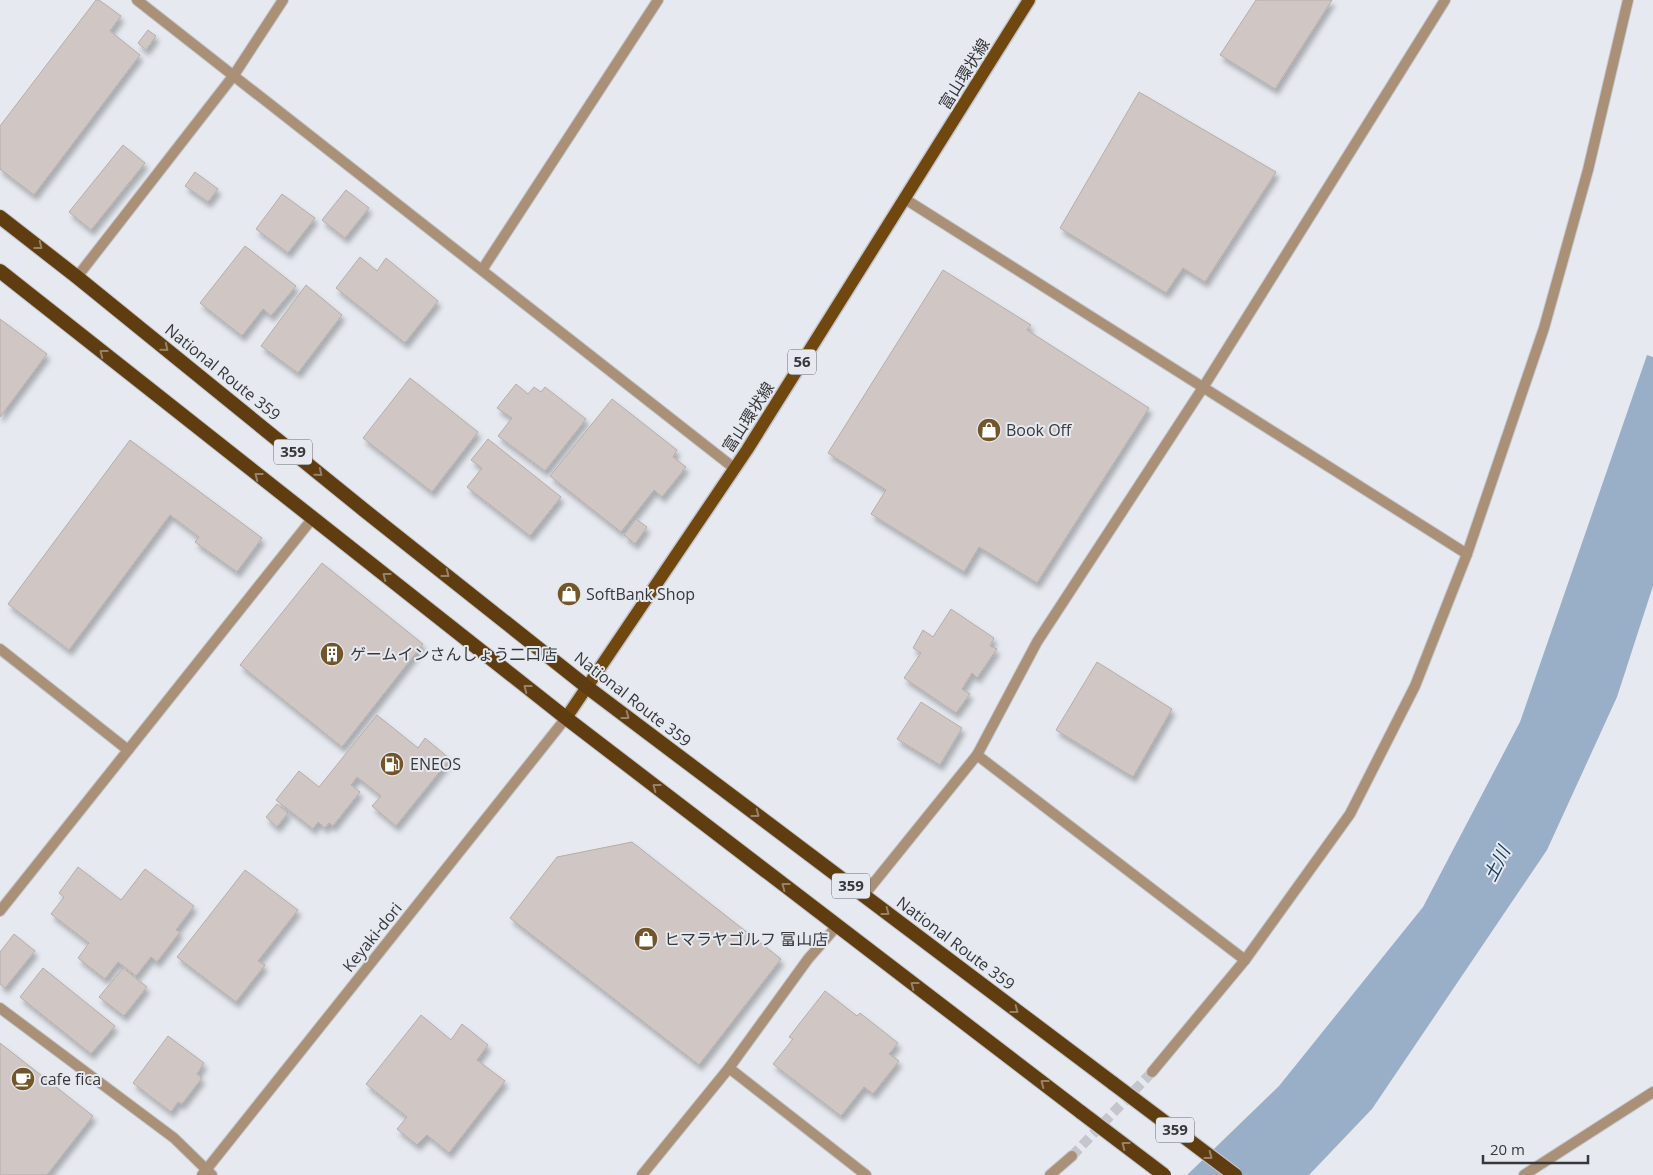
<svg xmlns="http://www.w3.org/2000/svg" width="1653" height="1175" viewBox="0 0 1653 1175" font-family="'Open Sans','Noto Sans JP',sans-serif">
<style>
.water{fill:#99afc8}
.building{fill:#d0c7c5;stroke:#b5adaa;filter:url(#shadow)}
.lines{fill:none;stroke-linecap:round;stroke-linejoin:round}
.minor-tunnel{stroke:#c3c6cc;stroke-width:10;stroke-dasharray:10 5;stroke-linecap:butt}
.minor-casing{stroke:#c3c6cc;stroke-width:12}
.tertiary-casing{stroke:#c3c6cc;stroke-width:12}
.primary-casing{stroke:#c3c6cc;stroke-width:15}
.trunk-casing{stroke:#c3c6cc;stroke-width:16}
.minor{stroke:#a99077;stroke-width:10}
.tertiary{stroke:#a99077;stroke-width:10}
.primary{stroke:#70470e;stroke-width:12}
.trunk{stroke:#603d10;stroke-width:14}
.trunk-bridge-casing{stroke:#c3c6cc;stroke-width:16;stroke-linecap:butt}
.trunk-bridge{stroke:#603d10;stroke-width:14}
.oneway{stroke:#96826a}
.labels{text-anchor:middle;stroke-width:4;stroke-linejoin:round;paint-order:stroke}
.shield{fill:#e6eaf0;stroke:#6b6d71;stroke-width:1}
.shield-label{font-size:15px;font-weight:bold;fill:#36383a}
.street-label{font-size:16px;fill:#36383a;stroke:#e6eaf0}
.poi-label{font-size:16px;fill:#36383a;stroke:#e6eaf0;text-anchor:start}
.water-label{font-size:18px;font-style:italic;fill:#15375a;stroke:#e6eaf0}
</style>
<defs>
<filter id="shadow"><feDropShadow dx="3" dy="5.5" stdDeviation="2.5" flood-color="#0004"/></filter>
</defs>
<rect width="100%" height="100%" fill="#e6eaf0"/>
<polygon class="water" points="1647,355 1653,357 1653,586 1617,697 1547,850 1372,1109 1309,1175 1187,1175 1279,1086 1423,907 1520,722"/>
<g class="building">
<polygon points="96,0 99,0 121,16 110,31 140,55 34,195 0,169 0,126"/>
<polygon points="1256,0 1332,0 1275,89 1220,55"/>
<polygon points="148,30 156,36 146,50 138,43"/>
<polygon points="1139,92 1276,172 1205,282 1183,268 1166,293 1060,228"/>
<polygon points="123,145 145,163 91,230 69,212"/>
<polygon points="195,172 218,189 208,202 185,186"/>
<polygon points="346,190 369,208 345,238 322,220"/>
<polygon points="282,194 315,218 288,253 256,229"/>
<polygon points="245,246 296,286 271,316 263,309 242,336 200,303"/>
<polygon points="360,257 377,271 386,258 438,301 405,343 336,288"/>
<polygon points="943,270 1031,325 1027,330 1149,408 1037,583 979,547 964,572 871,514 886,490 828,453"/>
<polygon points="306,285 342,315 298,373 261,346"/>
<polygon points="0,319 47,354 0,417"/>
<polygon points="410,378 478,432 432,492 363,438"/>
<polygon points="516,384 528,394 534,387 541,392 545,387 586,419 545,471 498,436 512,418 497,408"/>
<polygon points="612,399 677,450 673,457 686,467 662,497 654,490 621,532 550,476"/>
<polygon points="488,439 561,497 530,536 467,487 482,468 471,460"/>
<polygon points="130,440 262,538 237,572 195,542 199,537 170,515 69,650 8,604"/>
<polygon points="636,519 647,527 635,544 624,535"/>
<polygon points="322,563 423,644 342,747 240,665"/>
<polygon points="951,609 994,638 990,646 997,649 977,678 972,673 962,689 970,694 956,713 904,678 921,653 913,648 923,630 933,637"/>
<polygon points="1097,662 1172,709 1133,777 1056,730"/>
<polygon points="921,702 962,728 940,765 897,739"/>
<polygon points="377,715 418,748 425,738 450,759 396,826 372,806 381,796 357,777 351,785 360,792 333,826 329,823 325,828 318,822 313,829 276,800 299,771 319,787"/>
<polygon points="277,804 288,813 277,827 266,817"/>
<polygon points="632,842 781,959 699,1065 510,918 557,857"/>
<polygon points="78,867 121,900 145,869 194,906 176,930 180,932 157,962 151,957 136,976 118,962 105,979 78,958 89,943 51,914 64,897 59,893"/>
<polygon points="245,870 298,910 258,961 265,965 236,1002 177,957"/>
<polygon points="14,934 35,951 5,988 0,984 0,952"/>
<polygon points="43,968 115,1026 91,1054 20,997"/>
<polygon points="123,968 147,987 124,1016 99,997"/>
<polygon points="825,991 857,1016 860,1013 898,1043 889,1054 899,1061 873,1094 864,1087 841,1116 773,1064 793,1039 789,1037"/>
<polygon points="421,1015 451,1040 462,1024 488,1045 477,1060 505,1081 449,1153 427,1135 417,1145 397,1129 407,1117 366,1084"/>
<polygon points="168,1036 204,1063 197,1074 202,1078 182,1104 178,1102 171,1112 133,1083"/>
<polygon points="0,1043 93,1116 47,1175 0,1175"/>
</g>
<g class="lines">
<polyline class="minor-tunnel" points="1072,1156 1152,1072"/>
<g class="minor-casing">
<g id="minor">
<polyline points="137,0 734,468"/>
<polyline points="905,199 1467,554"/>
<polyline points="482,270 658,0"/>
<polyline points="77,277 234,75 283,0"/>
<polyline points="0,649 128,750"/>
<polyline points="977,755 1245,960"/>
<polyline points="864,895 977,755 1037,642 1204,386 1445,0"/>
<polyline points="0,911 312,519"/>
<polyline points="0,1008 174,1138 212,1175"/>
<polyline points="729,1068 866,1175"/>
<polyline points="1152,1072 1245,960 1350,814 1415,686 1467,554 1544,328 1588,170 1628,0"/>
<polyline points="642,1175 729,1068 808,959 837,926"/>
<polyline points="1050,1175 1072,1156"/>
<polyline points="1524,1175 1653,1092"/>
</g>
</g>
<g class="tertiary-casing">
<polyline id="tertiary" points="202,1175 566,718"/>
</g>
<g class="primary-casing">
<polyline id="primary" points="566,718 747,450 1029,0"/>
</g>
<g class="trunk-casing">
<g id="trunk">
<polyline points="0,217 77,277 364,510 587,687 1114,1084"/>
<polyline points="0,271 566,718 1082,1113"/>
</g>
</g>
<use href="#minor" class="minor"/>
<use href="#tertiary" class="tertiary"/>
<use href="#primary" class="primary"/>
<use href="#trunk" class="trunk"/>
<g class="trunk-bridge-casing">
<g id="trunk-bridge">
<polyline points="1114,1084 1235,1175"/>
<polyline points="1082,1113 1164,1175"/>
</g>
</g>
<use href="#trunk-bridge" class="trunk-bridge"/>
</g>
<defs><path id="oneway-chevron" d="M-2-3.5L2.5 0L-2 3.5" fill="none" stroke-width="1.6" stroke-linecap="round" stroke-linejoin="round" transform="scale(1.25)"/></defs>
<g class="oneway">
<use href="#oneway-chevron" transform="translate(39 246) rotate(38)"/>
<use href="#oneway-chevron" transform="translate(165 348) rotate(39)"/>
<use href="#oneway-chevron" transform="translate(103 353) rotate(-142)"/>
<use href="#oneway-chevron" transform="translate(319 473) rotate(39)"/>
<use href="#oneway-chevron" transform="translate(258 476) rotate(-142)"/>
<use href="#oneway-chevron" transform="translate(446 574) rotate(38)"/>
<use href="#oneway-chevron" transform="translate(386 576) rotate(-142)"/>
<use href="#oneway-chevron" transform="translate(527 688) rotate(-142)"/>
<use href="#oneway-chevron" transform="translate(626 716) rotate(37)"/>
<use href="#oneway-chevron" transform="translate(656 787) rotate(-143)"/>
<use href="#oneway-chevron" transform="translate(756 814) rotate(37)"/>
<use href="#oneway-chevron" transform="translate(785 886) rotate(-143)"/>
<use href="#oneway-chevron" transform="translate(886 912) rotate(37)"/>
<use href="#oneway-chevron" transform="translate(914 985) rotate(-143)"/>
<use href="#oneway-chevron" transform="translate(1015 1010) rotate(37)"/>
<use href="#oneway-chevron" transform="translate(1044 1083) rotate(-143)"/>
<use href="#oneway-chevron" transform="translate(1125 1145) rotate(-143)"/>
<use href="#oneway-chevron" transform="translate(1209 1156) rotate(37)"/>
</g>
<defs>
<g id="shop-disc" transform="scale(1.25)"><circle r="9.5" fill="#725529" stroke="#e6eaf0"/><path d="M-5-2.5h2.3a2.7 3.5 0 0 1 5.4 0H5L5.5 6h-11ZM-1.5-2.5h3a1.5 2.3 0 0 0-3 0Z" fill="#fff"/></g>
<g id="building-disc" transform="scale(1.25)"><circle r="9.5" fill="#725529" stroke="#e6eaf0"/><path d="M-4-6H4V6H1V3H-1V6H-4ZM-2.5-4.3h1.7v1.8h-1.7ZM.8-4.3h1.7v1.8H.8ZM-2.5-1h1.7V.8h-1.7ZM.8-1h1.7V.8H.8Z" fill="#fff"/></g>
<g id="fuel-disc" transform="scale(1.25)"><circle r="9.5" fill="#725529" stroke="#e6eaf0"/><path d="M-5.5-6h7V0h2V4h1.3V-2.5L3-4.5l.8-.8L6-3V5H2.5V1h-1V6h-7ZM-4.2-4.7v3.2H.2V-4.7Z" fill="#fff"/></g>
<g id="cafe-disc" transform="scale(1.25)"><circle r="9.5" fill="#725529" stroke="#e6eaf0"/><path d="M-5.5-4.5H6V0H3Q3 3.5 0 3.5H-2.5Q-5.5 3.5-5.5 0ZM3-3.2v2h1.7v-2ZM-6 4.5H4V6H-6Z" fill="#fff"/></g>
</defs>
<g fill-rule="evenodd">
<use href="#shop-disc" x="989" y="430"/>
<use href="#shop-disc" x="569" y="594"/>
<use href="#building-disc" x="332" y="654"/>
<use href="#fuel-disc" x="392" y="764"/>
<use href="#shop-disc" x="646" y="939"/>
<use href="#cafe-disc" x="23" y="1079"/>
</g>
<g class="labels">
<g class="shield">
<rect x="788" y="349.5" width="28" height="25" rx="4"/>
<rect x="274" y="439.5" width="38" height="25" rx="4"/>
<rect x="832" y="873.5" width="38" height="25" rx="4"/>
<rect x="1156" y="1117.5" width="38" height="25" rx="4"/>
</g>
<g class="shield-label">
<text x="802" y="367">56</text>
<text x="293" y="457">359</text>
<text x="851" y="891">359</text>
<text x="1175" y="1135">359</text>
</g>
<g class="street-label">
<text transform="translate(964 74) rotate(-58)" y="6">富山環状線</text>
<text transform="translate(223 372) rotate(39)" y="6">National Route 359</text>
<text transform="translate(748 417) rotate(-57)" y="6">富山環状線</text>
<text transform="translate(633 699) rotate(38)" y="6">National Route 359</text>
<text transform="translate(372 937) rotate(-51)" y="6">Keyaki-dori</text>
<text transform="translate(956 943) rotate(37)" y="6">National Route 359</text>
</g>
<g class="poi-label">
<text x="1006" y="436">Book Off</text>
<text x="586" y="600">SoftBank Shop</text>
<text x="350" y="660">ゲームインさんしょう二口店</text>
<text x="410" y="770">ENEOS</text>
<text x="664" y="945">ヒマラヤゴルフ 富山店</text>
<text x="40" y="1085">cafe fica</text>
</g>
<g class="water-label">
<text transform="translate(1497 864) rotate(-63)" y="6">土川</text>
</g>
</g>
<path d="M1483 1155v8h105v-8" fill="none" stroke="#36383a" stroke-width="2.5"/>
<text x="1490" y="1155" font-size="15" fill="#36383a" stroke="#e6eaf0" stroke-width="4" paint-order="stroke">20 m</text>
</svg>
